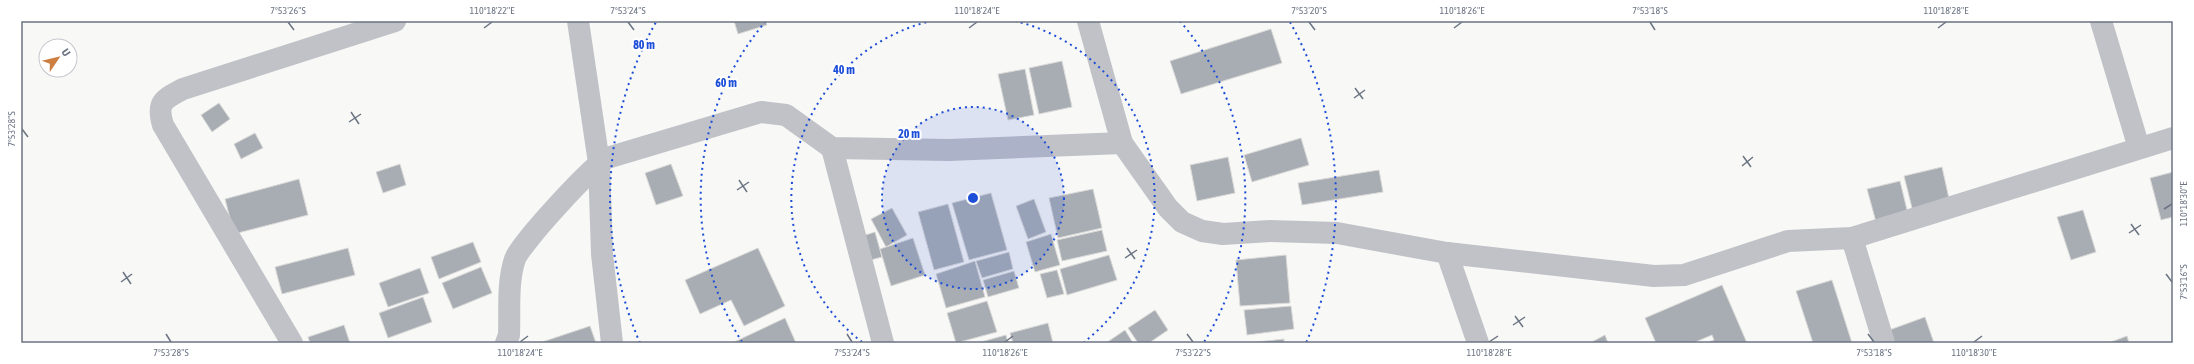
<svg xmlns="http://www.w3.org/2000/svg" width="2194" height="364" viewBox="0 0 2194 364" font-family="'Asap Condensed',sans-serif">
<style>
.building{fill:#a8adb4;stroke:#dadad8}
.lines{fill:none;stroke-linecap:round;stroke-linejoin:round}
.minor{stroke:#c0c2c7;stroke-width:22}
.ticks{fill:none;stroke:#6b7483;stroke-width:1.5}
.ring{fill:none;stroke:#1d4ed8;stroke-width:2;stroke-dasharray:2 4}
.centre{fill:#1d4ed8;stroke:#fff;stroke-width:2}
.ring-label{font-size:12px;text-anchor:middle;font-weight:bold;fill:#1d4ed8;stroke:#fff;stroke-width:4;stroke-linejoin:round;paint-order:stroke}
.neatline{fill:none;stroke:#6b7483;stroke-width:1.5}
.ticks-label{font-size:10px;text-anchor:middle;fill:#6b7483}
</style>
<rect width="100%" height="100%" fill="#f8f8f6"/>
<g class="building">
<polygon points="734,21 765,21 767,25 738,34"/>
<polygon points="1271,29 1282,63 1181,94 1170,61"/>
<polygon points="1062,61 1072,107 1039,114 1029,68"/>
<polygon points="1025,69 1034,115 1008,120 998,74"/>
<polygon points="219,103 230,119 212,132 201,115"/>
<polygon points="255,133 263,148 241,159 234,144"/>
<polygon points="1301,138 1309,165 1252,182 1244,155"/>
<polygon points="1228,157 1235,193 1197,201 1190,165"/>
<polygon points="400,164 406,185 383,193 376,172"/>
<polygon points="671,164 683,196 656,205 645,173"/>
<polygon points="1942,167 1950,203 1913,212 1904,176"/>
<polygon points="1379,170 1383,192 1302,205 1298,183"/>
<polygon points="2173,172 2173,217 2161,220 2150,178"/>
<polygon points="299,179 308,215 234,234 225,199"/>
<polygon points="1900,181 1908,214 1876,222 1867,189"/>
<polygon points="1093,189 1102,228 1058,238 1049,198"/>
<polygon points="991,193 1007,250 969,260 952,203"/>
<polygon points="1034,199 1046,232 1028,239 1016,206"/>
<polygon points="948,204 964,262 934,270 918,212"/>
<polygon points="892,208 907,235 886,247 871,219"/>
<polygon points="2083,210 2096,252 2071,260 2057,217"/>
<polygon points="1102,230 1107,251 1062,261 1057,240"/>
<polygon points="875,232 882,257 867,261 859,237"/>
<polygon points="1051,234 1060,265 1035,272 1026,242"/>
<polygon points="913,238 925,275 891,286 880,249"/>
<polygon points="473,242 481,262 439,279 431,257"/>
<polygon points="348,248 355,275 282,294 275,267"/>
<polygon points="758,248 785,306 744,326 731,300 700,314 685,280"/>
<polygon points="1009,252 1013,269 982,278 976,261"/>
<polygon points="1109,255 1117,280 1067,295 1060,269"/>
<polygon points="1286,255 1290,303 1240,306 1236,260"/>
<polygon points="975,261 985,297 946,308 936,274"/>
<polygon points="481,267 492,293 453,309 442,283"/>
<polygon points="420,268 429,293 388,307 379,283"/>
<polygon points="1057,270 1064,294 1047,298 1040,274"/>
<polygon points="1014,271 1019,288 988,297 983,280"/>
<polygon points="1832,280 1852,343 1813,343 1796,291"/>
<polygon points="1722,285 1747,343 1706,343 1714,340 1712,335 1693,343 1656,343 1645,318"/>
<polygon points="423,297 432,322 388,338 379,313"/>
<polygon points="987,301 997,332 956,343 947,313"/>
<polygon points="1291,306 1294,329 1247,335 1244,310"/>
<polygon points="1155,310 1168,330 1149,343 1138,343 1128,328"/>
<polygon points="1925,317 1934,343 1884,343 1881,333"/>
<polygon points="785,318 796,343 732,343"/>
<polygon points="1048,323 1053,343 1013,343 1010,333"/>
<polygon points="344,325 350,343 310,343 308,337"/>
<polygon points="590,326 596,343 539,343"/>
<polygon points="1125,330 1133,343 1106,343"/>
<polygon points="1006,335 1008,343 977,343"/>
<polygon points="1605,335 1608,343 1590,343"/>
<polygon points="2127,336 2129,343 2108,343"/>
<polygon points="1284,339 1284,343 1248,343"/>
</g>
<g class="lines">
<g class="minor">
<polyline points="578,21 599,163 602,254 612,343"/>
<polyline points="1088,21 1122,143 1168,208 1182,222 1202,231 1223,234 1270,231 1337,233 1447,253 1654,276 1684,275 1788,241 1852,238 2173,138"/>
<polyline points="2101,21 2139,148"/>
<polyline points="832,148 883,343"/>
<polyline points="1852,238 1884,343"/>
<polyline points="1447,253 1478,343"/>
<path d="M292 343 163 125C156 102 164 99 183 89L395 21"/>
<path d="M506 343 509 335C510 311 507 282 515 259 521 243 591 167 607 158L761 112 786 115 832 148 949 150 1122 143"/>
</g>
</g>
<path class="ticks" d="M288 22 294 30M628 22 634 30M1309 22 1315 30M1650 22 1655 30M484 28 492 22M969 28 977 22M1454 28 1462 22M1938 28 1946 22M1355 88 1363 99M1354 98 1365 90M351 112 359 124M349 122 361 114M22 129 28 137M1743 156 1751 167M1742 166 1753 157M739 180 747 192M737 190 749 182M2164 209 2172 204M2131 224 2139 235M2129 233 2141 225M1127 248 1135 259M1125 258 1137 250M123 272 131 284M2166 274 2172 282M121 282 132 274M1515 316 1523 327M1513 325 1525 317M166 334 171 342M847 334 852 342M1187 334 1193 342M1868 334 1874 342M520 342 528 336M1005 342 1013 336M1489 342 1498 336M1974 342 1982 336"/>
<circle cx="973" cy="198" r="91" fill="#1d4ed8" fill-opacity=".12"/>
<g class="ring">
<circle cx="973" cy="198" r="91"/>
<path d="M862 342A182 182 0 0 1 931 21M1015 21A182 182 0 0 1 1084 342"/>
<path d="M742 342A272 272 0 0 1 766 21M1180 21A272 272 0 0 1 1204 342"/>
<path d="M640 343A363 363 0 0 1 656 22M1290 22A363 363 0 0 1 1306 343"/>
</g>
<circle cx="973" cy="198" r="6" class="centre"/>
<g class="ring-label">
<text x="644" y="49">80 m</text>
<text x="844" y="74">40 m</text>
<text x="726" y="87">60 m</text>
<text x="909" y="138">20 m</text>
</g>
<rect width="2194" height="364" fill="none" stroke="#ffffff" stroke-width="44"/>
<g transform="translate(58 58) rotate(55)"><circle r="19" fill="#ffffff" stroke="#c4c7cd"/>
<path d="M0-3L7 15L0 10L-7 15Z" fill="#cd7e41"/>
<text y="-6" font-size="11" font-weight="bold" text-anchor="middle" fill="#6b7483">U</text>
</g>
<rect x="22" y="22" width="2150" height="320" class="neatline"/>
<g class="ticks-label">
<text x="288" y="14">7°53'26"S</text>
<text x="492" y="14">110°18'22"E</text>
<text x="628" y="14">7°53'24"S</text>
<text x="977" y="14">110°18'24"E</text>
<text x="1309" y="14">7°53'20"S</text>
<text x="1462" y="14">110°18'26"E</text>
<text x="1650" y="14">7°53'18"S</text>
<text x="1946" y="14">110°18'28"E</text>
<text transform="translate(11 129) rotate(-90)" y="4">7°53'28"S</text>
<text transform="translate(2183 204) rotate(-90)" y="4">110°18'30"E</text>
<text transform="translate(2183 282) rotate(-90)" y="4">7°53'16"S</text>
<text x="171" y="356">7°53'28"S</text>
<text x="520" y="356">110°18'24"E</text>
<text x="852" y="356">7°53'24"S</text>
<text x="1005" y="356">110°18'26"E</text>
<text x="1193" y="356">7°53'22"S</text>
<text x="1489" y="356">110°18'28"E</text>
<text x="1874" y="356">7°53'18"S</text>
<text x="1974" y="356">110°18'30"E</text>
</g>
</svg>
